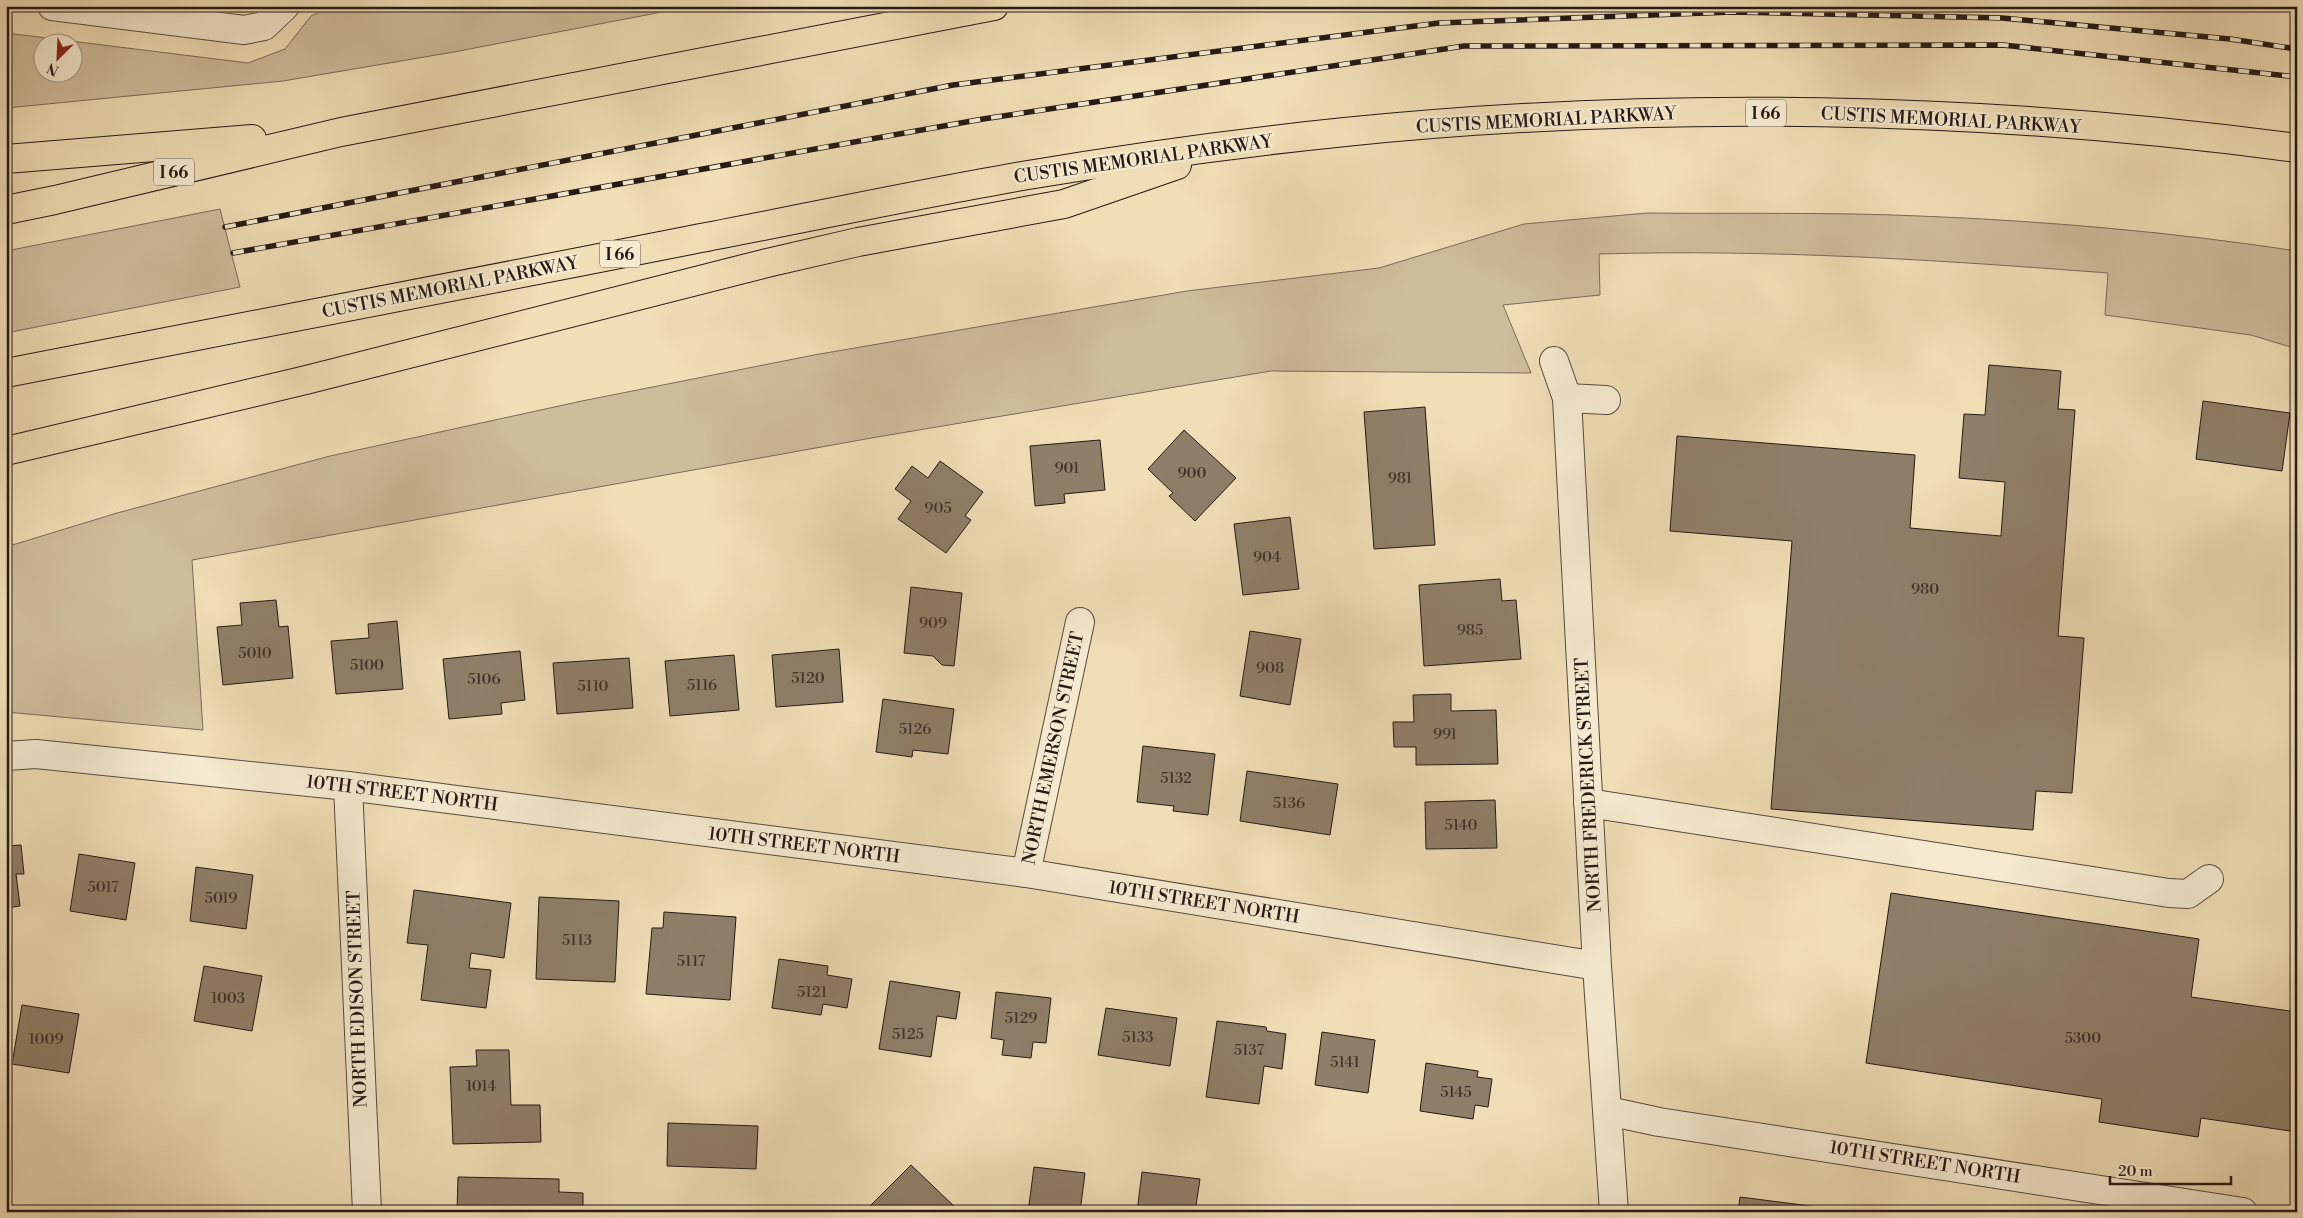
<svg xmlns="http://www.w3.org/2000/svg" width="2303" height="1218" viewBox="0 0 2303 1218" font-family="'Libre Bodoni',serif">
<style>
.green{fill:#cebd9b;stroke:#7a6b58;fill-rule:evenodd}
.building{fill:#8f7f69;stroke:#261915}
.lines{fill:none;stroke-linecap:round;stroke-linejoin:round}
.minor-casing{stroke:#584a3d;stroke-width:30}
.highway-casing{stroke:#261915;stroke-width:30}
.minor{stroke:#f5ead0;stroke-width:28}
.highway{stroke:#f0deb6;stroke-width:28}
.rail-casing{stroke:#261915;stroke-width:5.5}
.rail{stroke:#f5ead0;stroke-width:4;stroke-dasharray:11;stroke-linecap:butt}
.labels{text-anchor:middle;stroke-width:4.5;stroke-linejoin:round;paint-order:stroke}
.number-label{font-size:15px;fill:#40322a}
.shield{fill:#f5ead0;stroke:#64584d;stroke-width:1}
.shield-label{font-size:16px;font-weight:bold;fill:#261915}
.street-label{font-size:18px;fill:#261915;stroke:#f5ead0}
</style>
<rect width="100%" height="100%" fill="#f0deb6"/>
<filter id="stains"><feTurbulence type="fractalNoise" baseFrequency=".004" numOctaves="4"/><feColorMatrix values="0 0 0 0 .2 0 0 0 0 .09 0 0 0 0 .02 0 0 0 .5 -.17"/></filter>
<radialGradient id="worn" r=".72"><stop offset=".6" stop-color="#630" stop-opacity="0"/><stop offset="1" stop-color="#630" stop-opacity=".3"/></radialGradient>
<g class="green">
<path d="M333 6H693L454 52 283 81 6 108V33L248 63 285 49 311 16ZM42 42H72V72H42Z"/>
<polygon points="220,209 240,287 6,333 6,251"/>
<path d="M1647 213C1738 214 1829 212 1920 216 2046 221 2172 232 2297 251V349L2251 335 2105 315 2108 273C1938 260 1769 249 1599 254L1600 295 1503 305 1531 373 1271 371 877 437 192 560 203 730 6 712V547L117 513 330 456 582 401 814 355 1187 291 1379 268 1524 224Z"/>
</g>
<g class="building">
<polygon points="1989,365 2061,371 2058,409 2075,410 2058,636 2084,638 2072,793 2036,791 2033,830 1771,809 1792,541 1670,531 1677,436 1915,455 1910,528 2001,536 2005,482 1959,478 1964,414 1985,415"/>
<polygon points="2203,401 2290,413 2282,471 2196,459"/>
<polygon points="1425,407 1435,545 1374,549 1364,412"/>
<polygon points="1184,430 1236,478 1195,521 1169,496 1173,493 1148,469"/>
<polygon points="1100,440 1105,490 1064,494 1065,503 1035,506 1030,446"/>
<polygon points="940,461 983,492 965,516 971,520 946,553 898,519 911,501 895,489 912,466 928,478"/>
<polygon points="1290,517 1299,589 1243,595 1234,524"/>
<polygon points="1500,579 1502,601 1516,600 1521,659 1424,666 1419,585"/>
<polygon points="911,587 962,593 954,666 942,665 933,656 904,653"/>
<polygon points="276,600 279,627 288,626 293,678 223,685 217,627 242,625 240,603"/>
<polygon points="397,621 403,689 336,694 331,641 369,638 368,624"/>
<polygon points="1250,631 1301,639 1290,705 1240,696"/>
<polygon points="839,649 843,702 776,707 772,655"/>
<polygon points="520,651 525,700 501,703 502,714 449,719 443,659"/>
<polygon points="734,655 739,710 670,716 665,661"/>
<polygon points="629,658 633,708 557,714 553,663"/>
<polygon points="1451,694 1451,711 1496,710 1498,764 1416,765 1416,747 1394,747 1393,722 1414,722 1413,695"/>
<polygon points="883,699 954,709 948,754 913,750 912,757 876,752"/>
<polygon points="1143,746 1215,754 1208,815 1173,811 1174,806 1137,802"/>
<polygon points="1247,771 1338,784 1330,835 1240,821"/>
<polygon points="1495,800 1497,848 1426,849 1425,802"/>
<polygon points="21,845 24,874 16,874 20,906 6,908 6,846"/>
<polygon points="79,854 135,863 126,920 70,911"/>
<polygon points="196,867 253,875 246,929 190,921"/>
<polygon points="414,890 511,903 504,958 471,953 469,968 491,970 486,1008 421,1000 428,945 407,943"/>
<polygon points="1891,893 2199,939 2191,997 2297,1012 2297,1132 2201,1118 2198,1137 2099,1122 2102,1099 1866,1063"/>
<polygon points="539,897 619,901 615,982 536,979"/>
<polygon points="664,912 736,917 730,1000 646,994 652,928 663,928"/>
<polygon points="779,959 828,966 827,975 852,979 847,1008 823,1004 821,1015 772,1008"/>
<polygon points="204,966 262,976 252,1031 194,1021"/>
<polygon points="890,981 960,992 956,1019 937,1016 931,1057 879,1049"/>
<polygon points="996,992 1051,998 1046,1043 1033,1042 1031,1058 1002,1055 1004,1040 991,1038"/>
<polygon points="22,1005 79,1014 69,1073 12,1064"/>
<polygon points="1106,1008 1177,1018 1170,1066 1098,1055"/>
<polygon points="1217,1021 1266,1027 1267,1031 1286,1034 1282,1069 1264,1066 1259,1104 1206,1097"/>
<polygon points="1322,1032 1375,1040 1368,1093 1315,1085"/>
<polygon points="476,1050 509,1050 511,1105 540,1105 541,1142 453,1144 450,1067 477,1066"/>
<polygon points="1426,1063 1478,1071 1477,1077 1492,1079 1488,1107 1475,1105 1473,1119 1420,1111"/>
<polygon points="668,1123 758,1126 756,1169 667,1166"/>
<polygon points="911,1165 957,1209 954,1212 864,1212"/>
<polygon points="1034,1167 1085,1173 1080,1212 1028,1212"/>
<polygon points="1142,1172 1200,1179 1195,1212 1137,1212"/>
<polygon points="458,1177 559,1179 559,1192 583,1193 583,1212 457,1212"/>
<polygon points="1740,1197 1826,1208 1826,1212 1738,1212"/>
</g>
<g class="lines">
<g class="minor-casing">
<g id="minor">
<polyline points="52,6 244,30 264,26 285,6"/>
<polyline points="1554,361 1567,398 1597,966 1614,1212"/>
<polyline points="1567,398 1606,400"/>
<polyline points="6,756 36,754 348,786 1026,873 1597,966"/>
<polyline points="348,786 367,1212"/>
<polyline points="1588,803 2169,893 2188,894 2209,879"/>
<polyline points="1026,873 1080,622"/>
<polyline points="1608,1111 1659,1122 2243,1212"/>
</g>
</g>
<g class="highway-casing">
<g id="highway">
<polyline points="6,159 252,139"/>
<polyline points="6,210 55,200 341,132 994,6"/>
<path d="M6 373C235 329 463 285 691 240 802 219 912 195 1022 176 1129 158 1237 143 1345 132 1659 100 1984 106 2297 148"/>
<polyline points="6,451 306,380 767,263 858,242 1064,204 1177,165"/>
</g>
</g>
<use href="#minor" class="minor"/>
<use href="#highway" class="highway"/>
<g class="rail-casing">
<g id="rail">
<polyline points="225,227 953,85 1439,23 1732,12 2002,18 2230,39 2297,49"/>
<polyline points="233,253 983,119 1464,46 2003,45 2297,77"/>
</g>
</g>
<use href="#rail" class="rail"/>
</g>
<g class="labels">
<g class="number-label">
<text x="1067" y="473">901</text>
<text x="1192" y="478">900</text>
<text x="1400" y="483">981</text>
<text x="938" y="513">905</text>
<text x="1267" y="562">904</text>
<text x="1925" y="594">980</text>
<text x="933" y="628">909</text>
<text x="1470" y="635">985</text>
<text x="255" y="658">5010</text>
<text x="367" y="670">5100</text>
<text x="1270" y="673">908</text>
<text x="808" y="683">5120</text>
<text x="484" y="684">5106</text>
<text x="702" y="690">5116</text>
<text x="593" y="691">5110</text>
<text x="915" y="734">5126</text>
<text x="1445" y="739">991</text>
<text x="1176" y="783">5132</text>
<text x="1289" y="808">5136</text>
<text x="1461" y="830">5140</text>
<text x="103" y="892">5017</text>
<text x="221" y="903">5019</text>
<text x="577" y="945">5113</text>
<text x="691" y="966">5117</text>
<text x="812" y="997">5121</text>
<text x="228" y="1003">1003</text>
<text x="1021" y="1023">5129</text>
<text x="908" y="1039">5125</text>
<text x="1138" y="1042">5133</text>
<text x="2083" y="1043">5300</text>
<text x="46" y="1044">1009</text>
<text x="1249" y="1055">5137</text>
<text x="1345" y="1067">5141</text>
<text x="481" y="1091">1014</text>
<text x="1456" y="1097">5145</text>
</g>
<g class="shield">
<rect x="1746" y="99.5" width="40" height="27" rx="4"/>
<rect x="154" y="158.5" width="40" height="27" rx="4"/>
<rect x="600" y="240.5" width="40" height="27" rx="4"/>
</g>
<g class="shield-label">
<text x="1766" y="119">I 66</text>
<text x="174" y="178">I 66</text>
<text x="620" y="260">I 66</text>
</g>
<g class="street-label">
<text transform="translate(1546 120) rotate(-3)" y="6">CUSTIS MEMORIAL PARKWAY</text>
<text transform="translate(1951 120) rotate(3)" y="6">CUSTIS MEMORIAL PARKWAY</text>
<text transform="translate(1143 159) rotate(-8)" y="6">CUSTIS MEMORIAL PARKWAY</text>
<text transform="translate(450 287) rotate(-11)" y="6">CUSTIS MEMORIAL PARKWAY</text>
<text transform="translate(1053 748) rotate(-78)" y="6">NORTH EMERSON STREET</text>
<text transform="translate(1588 785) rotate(-93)" y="6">NORTH FREDERICK STREET</text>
<text transform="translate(402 793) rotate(7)" y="6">10TH STREET NORTH</text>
<text transform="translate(804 845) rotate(7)" y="6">10TH STREET NORTH</text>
<text transform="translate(1204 902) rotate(9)" y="6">10TH STREET NORTH</text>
<text transform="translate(357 999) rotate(-92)" y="6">NORTH EDISON STREET</text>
<text transform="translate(1925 1162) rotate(9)" y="6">10TH STREET NORTH</text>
</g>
</g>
<rect width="2303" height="1218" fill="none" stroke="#f0deb6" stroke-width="25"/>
<rect x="8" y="8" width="2288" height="1203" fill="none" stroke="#261915" stroke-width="2.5"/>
<rect x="12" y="12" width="2278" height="1193" fill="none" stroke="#261915"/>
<g transform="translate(58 58) rotate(204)"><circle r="24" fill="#f5ead0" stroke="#a29685"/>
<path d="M0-4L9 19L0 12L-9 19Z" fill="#8f2418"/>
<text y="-8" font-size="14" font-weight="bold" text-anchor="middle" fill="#261915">N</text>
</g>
<path d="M2110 1176v8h121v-8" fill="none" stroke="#261915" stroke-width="2.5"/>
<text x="2118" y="1176" font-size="15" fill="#261915" stroke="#f5ead0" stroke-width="4" paint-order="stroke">20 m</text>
<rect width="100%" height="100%" filter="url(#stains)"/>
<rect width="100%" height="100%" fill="url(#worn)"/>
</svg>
